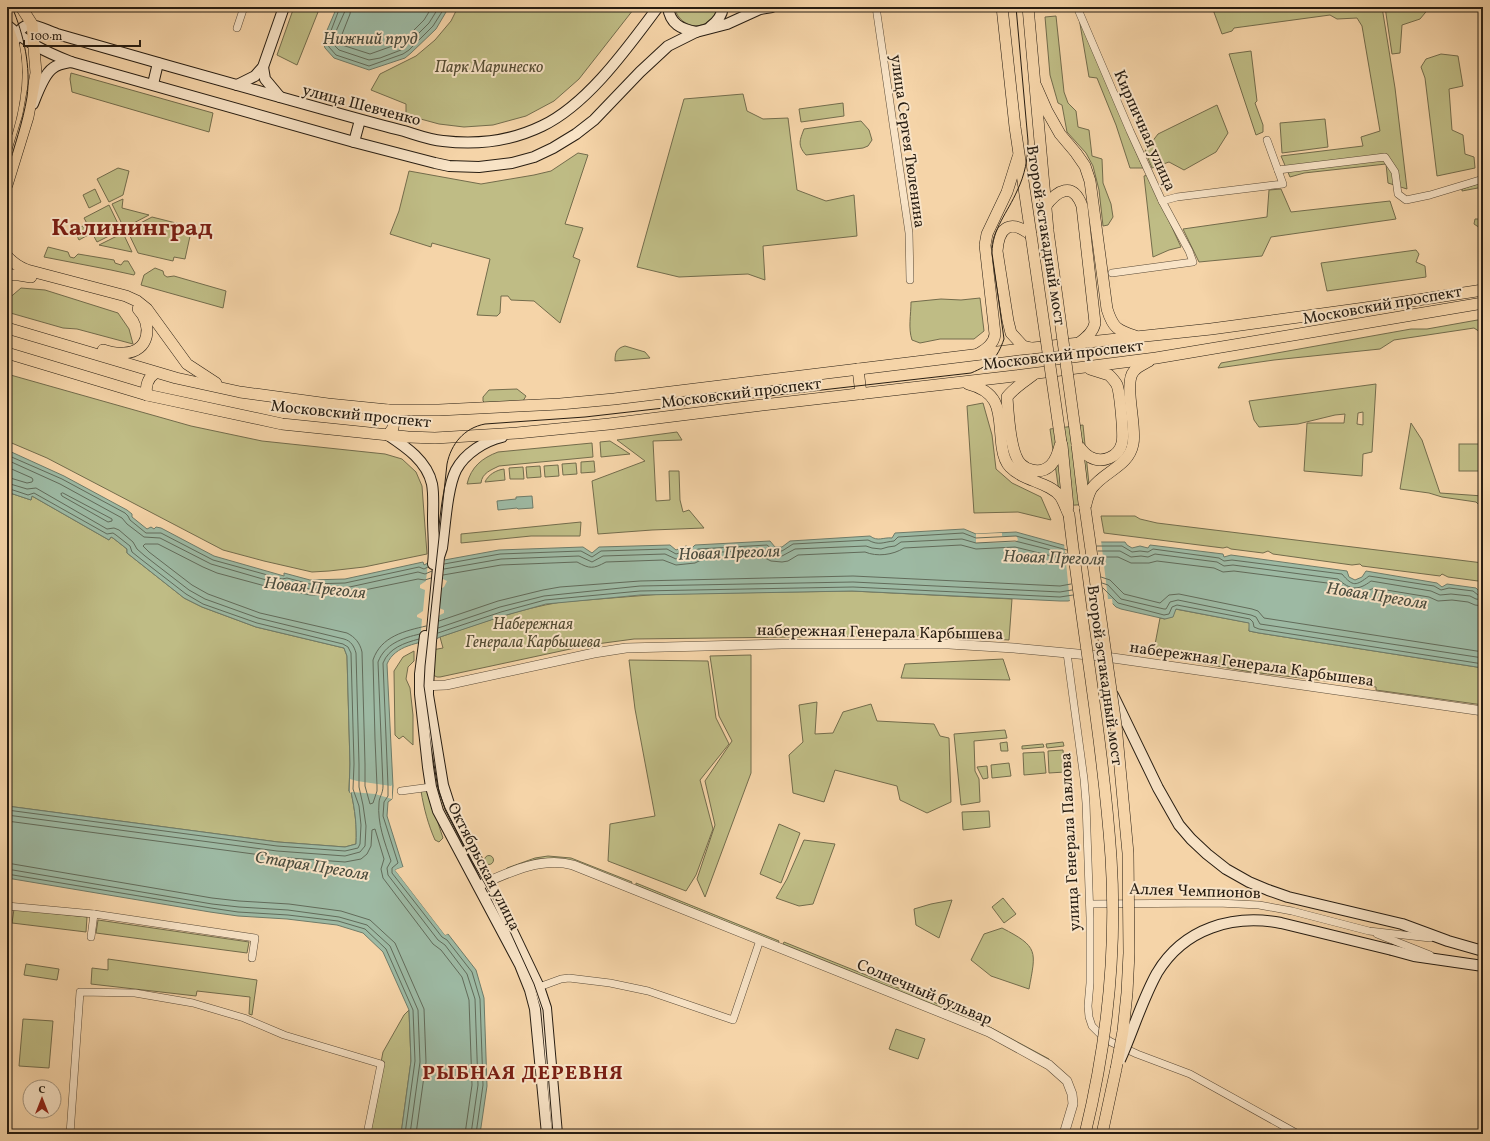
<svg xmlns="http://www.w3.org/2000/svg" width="1490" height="1141" viewBox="0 0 1490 1141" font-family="Vollkorn,serif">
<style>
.green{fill:#bfbc85;stroke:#736c4c;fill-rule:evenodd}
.water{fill:#9db9a3;stroke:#6e7b69}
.pier{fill:#f5d4a8}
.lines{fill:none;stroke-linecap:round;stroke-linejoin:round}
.shore{stroke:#626b5a;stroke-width:1}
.minor-casing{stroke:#5a4b38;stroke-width:8}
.tertiary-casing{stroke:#5a4b38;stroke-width:10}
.secondary-casing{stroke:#271d12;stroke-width:12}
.primary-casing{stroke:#271d12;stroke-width:12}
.minor{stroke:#f8e3c6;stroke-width:7}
.tertiary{stroke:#f8e3c6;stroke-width:9}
.secondary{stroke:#f8e3c6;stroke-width:10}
.primary{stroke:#f5d4a8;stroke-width:11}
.tram{stroke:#271d12;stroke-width:1}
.secondary-bridge-casing{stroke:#271d12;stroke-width:12;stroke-linecap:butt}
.primary-bridge-casing{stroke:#271d12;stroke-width:12;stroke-linecap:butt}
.secondary-bridge{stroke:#f8e3c6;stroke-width:10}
.primary-bridge{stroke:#f5d4a8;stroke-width:11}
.labels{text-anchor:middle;stroke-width:4;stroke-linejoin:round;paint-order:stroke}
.park-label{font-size:16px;font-style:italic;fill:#554d34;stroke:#f8e3c6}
.street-label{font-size:16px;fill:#271d12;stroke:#f8e3c6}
.water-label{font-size:17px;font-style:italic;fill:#4a4c3e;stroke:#f8e3c6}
.district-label{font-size:20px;font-weight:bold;letter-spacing:1px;fill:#7a1f14;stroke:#f8e3c6}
.town-label{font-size:24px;font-weight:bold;fill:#7a1f14;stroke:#f8e3c6}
</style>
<rect width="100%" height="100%" fill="#f5d4a8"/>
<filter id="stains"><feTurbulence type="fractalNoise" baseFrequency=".005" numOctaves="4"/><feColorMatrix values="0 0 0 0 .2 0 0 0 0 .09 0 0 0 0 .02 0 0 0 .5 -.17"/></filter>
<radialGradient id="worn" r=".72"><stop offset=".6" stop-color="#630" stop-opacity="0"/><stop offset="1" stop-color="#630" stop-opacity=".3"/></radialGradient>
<g class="green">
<polygon points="294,7 320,7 297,65 277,55"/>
<polygon points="458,7 634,7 633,10 579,79 554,101 526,116 493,125 464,127 439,124 406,115 406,104 371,90 380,74 416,56 435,40 451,21"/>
<path d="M674 7H718C711 32 681 32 674 7Z"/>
<polygon points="1212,7 1382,7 1395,88 1407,189 1388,183 1386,164 1304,173 1290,177 1281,156 1363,146 1361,137 1380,131 1362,26 1357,18 1337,19 1330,15 1234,28 1232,31 1222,34"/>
<polygon points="1385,7 1430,7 1420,19 1402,25 1400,53 1392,54"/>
<polygon points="1056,16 1064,92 1068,103 1076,111 1078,127 1089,130 1092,156 1102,159 1103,183 1111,204 1113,217 1108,225 1103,226 1099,190 1093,166 1086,153 1067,132 1062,105 1058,103 1050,75 1045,17"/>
<polygon points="1079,18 1143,168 1130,168 1116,125 1097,78 1089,77"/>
<polygon points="1251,51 1257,101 1255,103 1263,125 1263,132 1256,135 1229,54"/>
<polygon points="1441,54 1458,56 1463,86 1449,89 1452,130 1463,135 1465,154 1474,157 1475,168 1437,176 1425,78 1421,67 1426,59"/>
<polygon points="71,73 213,113 209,132 72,92 70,79"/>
<polygon points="743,94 747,111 763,119 788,118 797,190 826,201 854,195 857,236 763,246 765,280 748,274 679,277 637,267 684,99"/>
<polygon points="843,103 844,116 801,122 799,109"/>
<polygon points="1217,105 1228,133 1216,152 1184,170 1169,162 1152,168 1145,151 1158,134"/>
<polygon points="1325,119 1328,147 1282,153 1280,123"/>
<path d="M861 121 869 130 872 140 868 146 863 148 806 155C797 145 800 140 804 129Z"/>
<polygon points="578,153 588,155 565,224 583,228 573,257 580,260 560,323 534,301 511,300 508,296 501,296 500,313 497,316 477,315 490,259 432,243 431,247 390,234 399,211 409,171 481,184 534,175 551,171"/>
<polygon points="118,168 129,171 123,195 109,202 97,179"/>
<polygon points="1148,175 1181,247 1169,250 1153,257 1144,176"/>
<polygon points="1483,182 1483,187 1462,191 1462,189"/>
<polygon points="95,189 101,202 89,208 83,195"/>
<polygon points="1281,189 1291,212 1390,201 1396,219 1271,237 1262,256 1199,262 1183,229 1267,217 1269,190"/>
<polygon points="123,199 122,208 149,215 124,228 112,204"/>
<polygon points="109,205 121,230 97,242 84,218"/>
<polygon points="152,217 192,227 185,259 174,257 173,261 138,253 127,230"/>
<polygon points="1475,219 1481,219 1483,222 1483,230 1474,224"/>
<polygon points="83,226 88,235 79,240 74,230"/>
<polygon points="123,233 132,252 99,245"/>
<polygon points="48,247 68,252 70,257 74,258 78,254 114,260 115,263 121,265 124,261 128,261 135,273 134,275 111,270 44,257"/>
<polygon points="1416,250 1419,254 1416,262 1425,266 1426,277 1327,291 1321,263"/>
<polygon points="155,268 163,271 164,275 167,277 174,276 226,291 223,308 141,285 144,275"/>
<polygon points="21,288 45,290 118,313 129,329 133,344 77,329 63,328 7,312 7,300"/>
<path d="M980 298 984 331 974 339H940L920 343 912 340C908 328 911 315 911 302L941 299 961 300Z"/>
<polygon points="1483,319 1483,334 1474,328 1394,340 1380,349 1274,360 1218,368 1221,363 1411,329 1427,329"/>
<path d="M625 346 645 352 650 358 615 361C615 352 617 348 625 346Z"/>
<polygon points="7,374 191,426 262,441 385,454 402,459 416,472 422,486 427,554 364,567 329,571 312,572 264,561 223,550 47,458 7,441"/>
<path d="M1376 384 1372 452 1363 454 1362 476 1304 471 1307 423H1344L1345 414 1335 415 1298 424 1259 427 1254 420 1249 401ZM1363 412V425L1357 424 1358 413Z"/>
<polygon points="517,389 526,396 523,401 485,403 483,401 483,397 489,390"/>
<polygon points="983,403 992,435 996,469 1012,483 1041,497 1051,520 1018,512 974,513 967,406"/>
<polygon points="1411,423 1422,440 1440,493 1483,496 1483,509 1476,502 1442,497 1429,493 1400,489"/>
<polygon points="1083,425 1091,504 1061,506 1050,429"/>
<polygon points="677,432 682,440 653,441 656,501 670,500 669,471 679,471 680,500 683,512 689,510 704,528 652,530 598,534 592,481 645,461 617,440"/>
<polygon points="610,441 630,454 601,457 600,442"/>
<path d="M592 443 593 457 499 466C491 470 482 473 481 483L467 484C471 467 482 458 498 452Z"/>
<rect x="1459" y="444" width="24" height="27"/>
<polygon points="594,461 595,472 581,473 581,462"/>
<polygon points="576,463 577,474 563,475 562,464"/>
<polygon points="558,465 559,476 545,477 544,466"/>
<polygon points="540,466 541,477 527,478 526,467"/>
<polygon points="523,467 524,479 510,479 509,468"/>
<path d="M504 469 505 480 485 482C488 475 496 470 504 469Z"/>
<path d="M7 492 31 500 32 496 109 540 111 537 113 538 127 549V553L184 598 202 607 256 627 344 648 347 656 350 764 349 791 351 792C355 810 357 826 356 844L345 847 278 842 7 806Z"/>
<polygon points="1101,516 1135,516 1140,519 1157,523 1483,563 1483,579 1480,579 1478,581 1448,577 1442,574 1440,576 1362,566 1360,564 1352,565 1273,554 1268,551 1263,553 1231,549 1227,547 1223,548 1104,533"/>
<polygon points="581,522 580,536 531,536 461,543 461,534"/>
<path d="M852 591 1012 599 1009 640 931 636H879L634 639 589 645 440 677H437L433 675 432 650 443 648 440 637C480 623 519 609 561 602L662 594Z"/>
<polygon points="1175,609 1250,623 1249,631 1259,633 1483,668 1483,705 1376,690 1376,687 1251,672 1153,655 1160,618 1165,619"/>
<polygon points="414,651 414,661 408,667 406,679 410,688 413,715 413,745 403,736 399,739 395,735 394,671 403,657"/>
<polygon points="751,655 751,773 705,897 697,879 715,825 705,781 732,741 719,716 710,656"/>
<polygon points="1003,659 1010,680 901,678 905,664"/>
<polygon points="629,660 708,661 716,718 729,744 700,780 713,829 696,875 686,891 608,861 610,824 655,816 635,709"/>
<polygon points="817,702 815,734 833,733 843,712 871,704 877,721 934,724 940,736 949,738 951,802 927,813 900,800 897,786 835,770 824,802 793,793 789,755 803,742 799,705"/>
<polygon points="1005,730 1007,738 974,741 975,771 979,779 980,802 961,805 954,734"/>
<polygon points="1007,742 1008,751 1001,751 1000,743"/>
<polygon points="1063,742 1064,746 1047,748 1046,744"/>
<polygon points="1043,744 1044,747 1022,749 1022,746"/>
<polygon points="1063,750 1065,772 1049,773 1048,751"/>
<polygon points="1044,752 1046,773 1024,775 1023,753"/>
<polygon points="1009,763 1011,776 992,778 991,765"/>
<polygon points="987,766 988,778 983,779 977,767"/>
<path d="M427 790 443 838 439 842 435 840C428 824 424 809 421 791Z"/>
<polygon points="989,811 990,827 963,830 962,812"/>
<polygon points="779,824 800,833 781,883 760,874"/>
<polygon points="804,840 835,844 813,904 799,906 776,898 787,879"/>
<circle cx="489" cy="860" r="4.5"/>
<polygon points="548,856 571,858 632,882 631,884 562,858 537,859 506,869 507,868 535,858"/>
<polygon points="636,883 779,941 778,943 636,885"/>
<polygon points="1003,898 1016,914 1004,923 992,907"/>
<polygon points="952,900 939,938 916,925 914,909 931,904"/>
<polygon points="14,909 87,917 86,932 12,923"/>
<polygon points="98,920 249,942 247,953 96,933"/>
<path d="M1002 928C1039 947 1036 951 1029 989L991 976 971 960 984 934Z"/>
<polygon points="784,942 973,1018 1049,1059 1048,1061 974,1021 783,944"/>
<polygon points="108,959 257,980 252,1015 249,1014 250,997 197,991 196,996 91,984 92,968 108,970"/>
<polygon points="26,964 59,969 57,980 24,975"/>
<polygon points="409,1010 411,1061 401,1134 367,1134 383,1052 404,1015"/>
<polygon points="23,1019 53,1021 49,1068 19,1066"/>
<polygon points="896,1029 925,1039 918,1059 889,1049"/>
</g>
<g class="water">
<polygon points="337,7 449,7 436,29 411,53 405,58 369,70 334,58 325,48 323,42 325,35"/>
<path d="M7 450 64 476 127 510 132 514V517L147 529 151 527 154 529 156 527 161 528 214 556 284 576V573L310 580 345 579 423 562 424 565 428 563 499 550 583 547 592 553 599 547 670 545 676 550 686 546 692 548 695 545 770 541 775 547H782L790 541 870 536C878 542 883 537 892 538L895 533 964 529 976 534 1016 532 1067 546 1099 542H1125L1127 545 1132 548 1140 546 1148 548 1150 545 1223 554 1224 557 1231 555 1347 571 1349 577 1355 580 1362 577 1366 571 1437 583 1442 587 1447 584 1476 588 1479 591H1483V668L1259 633 1249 631V623L1176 609 1173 617 1165 619 1121 609 1116 607 1101 592 1068 601H1060L852 591 640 595 546 604 503 616 440 637 436 639C419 643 395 645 387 664L393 786 392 799 388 802 387 816 403 867 395 870 445 935 448 934 476 970 484 998 487 1086 480 1134H401L411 1061 409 1010 383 952 363 933 337 925 287 919 238 916 210 912 7 878V806L278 842 345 847 356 844C357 826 355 810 351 792L350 793 349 791 350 764 347 656 344 648 256 627 202 607 184 598 127 553V549L113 538 111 537 109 540 32 496 31 500 7 492Z"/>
<polygon points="532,496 533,508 518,509 517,508 498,510 497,501 516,499 516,497"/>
</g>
<g class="pier">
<polygon points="1002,533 1002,536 1016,536 1017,537 1018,540 1015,542 976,543 976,534"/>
<polygon points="1098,540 1101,540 1108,599 1112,599 1113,607 1100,594 1096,593 1090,597 1070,602 1064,543"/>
<polygon points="445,560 443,579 447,581 444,587 442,588 439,608 444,610 444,613 438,616 436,639 420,643 422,619 417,617 417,615 423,611 425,590 420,588 420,585 426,581 428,563"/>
<polygon points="350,779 357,781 391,786 392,785 392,799 375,794 352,792 350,793"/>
<polygon points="403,867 405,869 398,871 448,934 445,935 395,870"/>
</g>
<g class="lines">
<g class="shore">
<polyline points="340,7 329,36 327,42 329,47 336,55 369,66 403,54 409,50 433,26 445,7"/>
<polyline points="345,7 345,11 333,38 333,44 339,50 369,60 380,58 401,50 406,46 429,23 439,7"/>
<polyline points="351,7 350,14 339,42 342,45 370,54 398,44 402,42 424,20 432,7"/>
<polyline points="7,455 62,479 125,513 128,516 130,520 146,533 161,533 213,560 282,579 287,578 310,584 345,583 419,567 424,569 428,567"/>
<polyline points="7,460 60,484 122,518 127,524 144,537 160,538 211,564 280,584 288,584 310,589 345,588 418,572 425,574 432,571"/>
<polyline points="7,467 32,478 33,480 32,482 27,483 7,477"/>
<path d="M7 483 27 489 36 488 107 529 114 528 119 530 133 542 137 549 145 556 189 590 205 599 258 618 344 639C351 641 354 646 356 653L359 764V787L363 805 366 826 365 846 360 852 345 856 277 851 7 815"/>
<polyline points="7,488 28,495 34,493 107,534 113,533 116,535 130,546 132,552 142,560 186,594 203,604 257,623 343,644 348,647 351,653 354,764 353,789 359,806 361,825 360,844 358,848 345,851 277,846 7,810"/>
<polygon points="63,493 112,519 112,521 108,522 62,496 61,494"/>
<path d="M1097 546H1122L1132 552 1140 551 1148 552 1153 549 1219 558 1224 561 1232 560 1342 574C1353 587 1356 586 1369 576L1434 586 1441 590 1449 588 1473 591 1478 595H1483"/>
<path d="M1098 551H1120L1131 557 1141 556 1148 557 1155 554 1217 562 1224 566 1233 565 1338 579C1350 590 1358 591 1371 581L1431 591 1440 595 1451 594 1470 596 1476 599 1483 600"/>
<polyline points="1099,557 1118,557 1131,563 1149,563 1157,561 1214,568 1223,572 1234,571 1335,584 1341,590 1352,594 1363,593 1374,588 1429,597 1438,601 1452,600 1468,602 1475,605 1483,606"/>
<path d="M444 564 500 554 581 551 592 557 601 551 667 549 676 554 686 551 693 552 698 549 767 545 773 550 782 551 793 544 868 540C879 546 883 542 894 541L898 537 963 533 976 538 1016 536 1067 550"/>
<polyline points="444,569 501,559 579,556 592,562 603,556 665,554 676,559 687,556 694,557 700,553 765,550 772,555 782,556 795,549 866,546 872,548 881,549 888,547 895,546 901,542 962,539 976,543 1015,541 1067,554"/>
<path d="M443 575 501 565 577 562C590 569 593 569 606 562L663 560 676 565 695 563 703 559 763 557 771 561 782 562 788 561 798 555 865 552C877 557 893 555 904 548L961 545 976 549 1015 547 1068 560"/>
<polyline points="1101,577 1110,580 1124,594 1160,603 1169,595 1179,594 1252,609 1258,611 1264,618 1483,652"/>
<polyline points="1102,583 1108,585 1121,599 1164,609 1166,609 1170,602 1178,600 1251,615 1256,617 1260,624 1483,658"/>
<polyline points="1103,588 1118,603 1164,615 1169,614 1172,607 1177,605 1250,619 1253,622 1254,627 1259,629 1483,664"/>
<polyline points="439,621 498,601 543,590 560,587 640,581 853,576 1060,586 1071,584"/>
<path d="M426 626C405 631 381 636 373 660L375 739 377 786V791L373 803 370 804 365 786V764L362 652C360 643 355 637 347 633L260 613 208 594 192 585 149 552 143 546 145 544H158L203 567 217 573 280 590H288L310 595 345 594 418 579 425 580 431 578"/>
<polyline points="438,628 500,607 544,596 640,586 853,582 1060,592 1072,590"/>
<polyline points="438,633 501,612 545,600 640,591 853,587 1060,597 1073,595"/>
<path d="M420 634C402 638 385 644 378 662L383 786C383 794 379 797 379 803 377 823 385 843 391 861L387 868 388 875 438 940 445 945 467 974 475 999 478 1085 471 1134"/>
<path d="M419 639C404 643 389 648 383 663L388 786V796L384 802 383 816 398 863 392 868V873L442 937 447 940 472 972 480 999 483 1085 476 1134"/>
<polyline points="7,821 276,857 345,862 361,859 367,854 371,846 372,830 375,829 384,859 381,869 383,878 433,944 441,950 462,977 469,1000 472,1085 465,1134"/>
<polyline points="7,863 212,898 239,901 289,904 341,911 370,920 395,943 424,1009 426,1062 416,1134"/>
<polyline points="7,869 212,904 239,907 288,910 339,917 367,925 390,946 418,1010 420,1062 410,1134"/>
<polyline points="7,874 211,908 238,912 288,915 338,921 365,929 386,949 413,1010 415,1061 405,1134"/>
</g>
<g class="minor-casing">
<g id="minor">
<polyline points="876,7 909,233 910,280"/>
<polyline points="1077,7 1130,131 1162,201 1189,251 1193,262 1112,273"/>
<polyline points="237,28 244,7"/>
<polyline points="1278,170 1385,157 1395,172 1398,194 1406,200 1430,195 1483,179"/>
<polyline points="1162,201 1177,197 1283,184 1267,140"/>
<polyline points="1067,653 1084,779 1086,803 1090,918 1090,983 1088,1006 1089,1017 1092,1026 1101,1035 1111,1042 1137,1054 1190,1074 1298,1134"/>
<polyline points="401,791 431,787"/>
<polyline points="1090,904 1218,903 1259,905 1292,911 1369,931 1430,938"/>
<polyline points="7,906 94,914 255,938 252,958"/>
<polyline points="1377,934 1430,955"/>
<polyline points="91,937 94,914"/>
<polyline points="539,987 561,979 569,978 610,983 648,991 733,1020 760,940"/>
<polyline points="70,1134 80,992 135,993 193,1003 244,1018 284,1035 381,1064 367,1134"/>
</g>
</g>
<g class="tertiary-casing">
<g id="tertiary">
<polyline points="421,686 446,685 594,653 626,648 782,644 949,644 1014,648 1099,656 1483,711"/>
<path d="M478 886C507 873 541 856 573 865L967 1023 989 1032 1049 1065 1067 1081 1072 1094 1073 1104 1064 1134"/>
</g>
</g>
<g class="secondary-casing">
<g id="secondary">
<path d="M668 7C670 24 681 29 696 32"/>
<path d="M7 25C27 43 46 52 71 62L354 142 435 163 449 166 479 167 512 163 534 157 553 148 576 134 594 120 640 72 668 46 696 32 727 24 760 9 772 7"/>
<path d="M710 27C717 22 722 16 723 7"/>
<path d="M15 40C24 15 39 28 57 34 144 59 232 84 319 108 348 116 376 124 404 131 417 135 430 140 443 141 476 145 511 141 542 126 588 104 628 47 658 7"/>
<polyline points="263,67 265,79 280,97"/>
<polyline points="153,84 158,63"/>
<polyline points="237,85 255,76 263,67 284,7"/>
<path d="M33 104C37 94 44 74 53 68 58 64 66 63 71 62"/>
<polyline points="354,142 360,120"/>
<path d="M388 435C406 447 427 461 432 484 434 495 433 507 433 518 433 533 435 549 433 564"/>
<path d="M502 437C485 441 465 453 456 470 447 488 445 527 442 548L439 557 431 641 428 686V695L443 785 450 807 495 895 539 987 546 1008 557 1134"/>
<polyline points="425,636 420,674 420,694 428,767 431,787 438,811 520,965 530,990 535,1009 547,1134"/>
<polyline points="1113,695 1158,788 1179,825 1191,839 1207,854 1226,869 1249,882 1268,890 1288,897 1402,924 1448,941 1483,951"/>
<polyline points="1392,950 1414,956 1483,966"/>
</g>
</g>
<g class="primary-casing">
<g id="primary">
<polyline points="1002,7 1015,127 1031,235"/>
<polyline points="1028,7 1048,231"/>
<path d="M7 26C9 32 12 39 14 46 20 74 15 105 7 132"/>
<path d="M1036 86 1047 111 1060 134 1076 153 1085 166 1090 181 1107 309C1113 328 1117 330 1135 336"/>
<polyline points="7,185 28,117 36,73 32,24 21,7"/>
<path d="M1045 207C1057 190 1073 181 1082 206L1095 323C1093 333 1085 338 1078 344"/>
<path d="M1031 235C1011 219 999 226 997 251L1008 321 1011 333 1023 346 1031 348"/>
<path d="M7 256C12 262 19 267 27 270L126 296 137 301 147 309 187 364 216 383"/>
<polyline points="7,275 19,275 31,277"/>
<polyline points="7,328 176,378 240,392 328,404 388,410 439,410 560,404 614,399 1014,350 1211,329 1365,308 1483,290"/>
<path d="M103 350C109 352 117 354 124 353 150 352 153 324 138 309"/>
<polyline points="7,353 147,395 282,424 408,437 435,438 517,433 609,424 762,405 1006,377 1156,358 1483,303"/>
<path d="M978 354C986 349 994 344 995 334L985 245 987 234 1007 192 1018 157"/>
<polyline points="858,369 861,394"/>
<path d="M1033 375C1024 382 1014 388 1007 397 1008 413 1010 442 1016 456 1021 470 1040 476 1051 465 1057 459 1059 450 1061 442"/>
<path d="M968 384C1004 393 998 416 1002 447 1003 454 1005 462 1010 467 1023 481 1049 482 1060 496 1064 502 1066 509 1069 515"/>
<path d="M147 395C145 386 148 378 155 373"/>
<polyline points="388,410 394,420 393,428 388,435"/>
<path d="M1077 444C1081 449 1084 454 1090 457 1102 464 1119 457 1122 443 1124 435 1120 393 1117 385 1115 381 1112 378 1109 375L1090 369"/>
<polyline points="1062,445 1068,507"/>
<polyline points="1077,445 1084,503"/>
<path d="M1085 508C1087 501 1088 494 1092 488 1105 471 1129 466 1133 444 1137 426 1123 383 1134 371 1138 366 1144 364 1149 361"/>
<polyline points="1102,1134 1116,1069"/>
</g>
</g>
<use href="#minor" class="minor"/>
<use href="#tertiary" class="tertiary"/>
<use href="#secondary" class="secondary"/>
<use href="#primary" class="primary"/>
<g class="tram">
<path d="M7 172C14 147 23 122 27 97 31 67 24 35 12 7"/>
<path d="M553 1134 543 1010 534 984 502 914 472 861 445 808 439 792 424 686 425 666 447 464C451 444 464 428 485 424L585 417 971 373C990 365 997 359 1004 339L992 253C992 229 1008 212 1017 191 1025 175 1028 158 1028 141L1016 7"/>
</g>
<g class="secondary-bridge-casing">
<path id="secondary-bridge" d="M1120 1060C1133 1031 1142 1000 1157 973 1184 928 1233 914 1281 923L1392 950"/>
</g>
<g class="primary-bridge-casing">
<g id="primary-bridge">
<polyline points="1048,231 1077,444"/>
<polyline points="1031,235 1061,442"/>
<polyline points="1085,508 1116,725 1128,853 1129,953 1127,993 1123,1031 1116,1069"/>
<path d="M1069 515C1082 629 1103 743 1111 857 1117 950 1107 1044 1085 1134"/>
</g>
</g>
<use href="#secondary-bridge" class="secondary-bridge"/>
<use href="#primary-bridge" class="primary-bridge"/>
</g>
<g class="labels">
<g class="park-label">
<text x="489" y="72">Парк Маринеско</text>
<text x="533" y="629">Набережная<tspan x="533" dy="18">Генерала Карбышева</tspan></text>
</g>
<g class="street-label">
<text transform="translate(362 104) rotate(15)" y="6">улица Шевченко</text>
<text transform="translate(1146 130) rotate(66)" y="6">Кирпичная улица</text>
<text transform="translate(909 141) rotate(82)" y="6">улица Сергея Тюленина</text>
<text transform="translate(1047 235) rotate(81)" y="6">Второй эстакадный мост</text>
<text transform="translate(1382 304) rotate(-10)" y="6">Московский проспект</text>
<text transform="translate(1063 354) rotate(-7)" y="6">Московский проспект</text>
<text transform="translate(741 392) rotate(-7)" y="6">Московский проспект</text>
<text transform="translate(351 413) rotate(6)" y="6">Московский проспект</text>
<text transform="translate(880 631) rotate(1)" y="6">набережная Генерала Карбышева</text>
<text transform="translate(1252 663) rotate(8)" y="6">набережная Генерала Карбышева</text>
<text transform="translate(1106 675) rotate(82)" y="6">Второй эстакадный мост</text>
<text transform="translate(1069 842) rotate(-93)" y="6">улица Генерала Павлова</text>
<text transform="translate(485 866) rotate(63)" y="6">Октябрьская улица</text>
<text transform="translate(1195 890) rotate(2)" y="6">Аллея Чемпионов</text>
<text transform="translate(925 991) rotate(23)" y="6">Солнечный бульвар</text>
</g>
<g class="water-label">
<text x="370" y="44">Нижний пруд</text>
<text transform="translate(729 552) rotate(-2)" y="6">Новая Преголя</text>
<text transform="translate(1054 557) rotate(2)" y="6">Новая Преголя</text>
<text transform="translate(315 587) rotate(6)" y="6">Новая Преголя</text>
<text transform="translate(1377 595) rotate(9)" y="6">Новая Преголя</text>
<text transform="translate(312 865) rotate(9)" y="6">Старая Преголя</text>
</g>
<g class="district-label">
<text x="523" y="1079">РЫБНАЯ ДЕРЕВНЯ</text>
</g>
<g class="town-label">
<text x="132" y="235">Калининград</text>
</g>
</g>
<rect width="1490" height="1141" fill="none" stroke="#f5d4a8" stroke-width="24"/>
<rect x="8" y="8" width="1474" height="1125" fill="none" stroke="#271d12" stroke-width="2"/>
<rect x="12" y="12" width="1466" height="1117" fill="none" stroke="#271d12"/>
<g transform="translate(42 1099)"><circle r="19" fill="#f8e3c6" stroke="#a4947e"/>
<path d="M0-3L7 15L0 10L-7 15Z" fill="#8f2418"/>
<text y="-6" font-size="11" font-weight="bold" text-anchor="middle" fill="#271d12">С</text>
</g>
<path d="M24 40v6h116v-6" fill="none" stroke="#271d12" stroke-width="2"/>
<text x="30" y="40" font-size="12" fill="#271d12" stroke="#f8e3c6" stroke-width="3" paint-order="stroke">100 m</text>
<rect width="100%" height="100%" filter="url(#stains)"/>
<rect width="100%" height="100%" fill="url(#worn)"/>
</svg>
